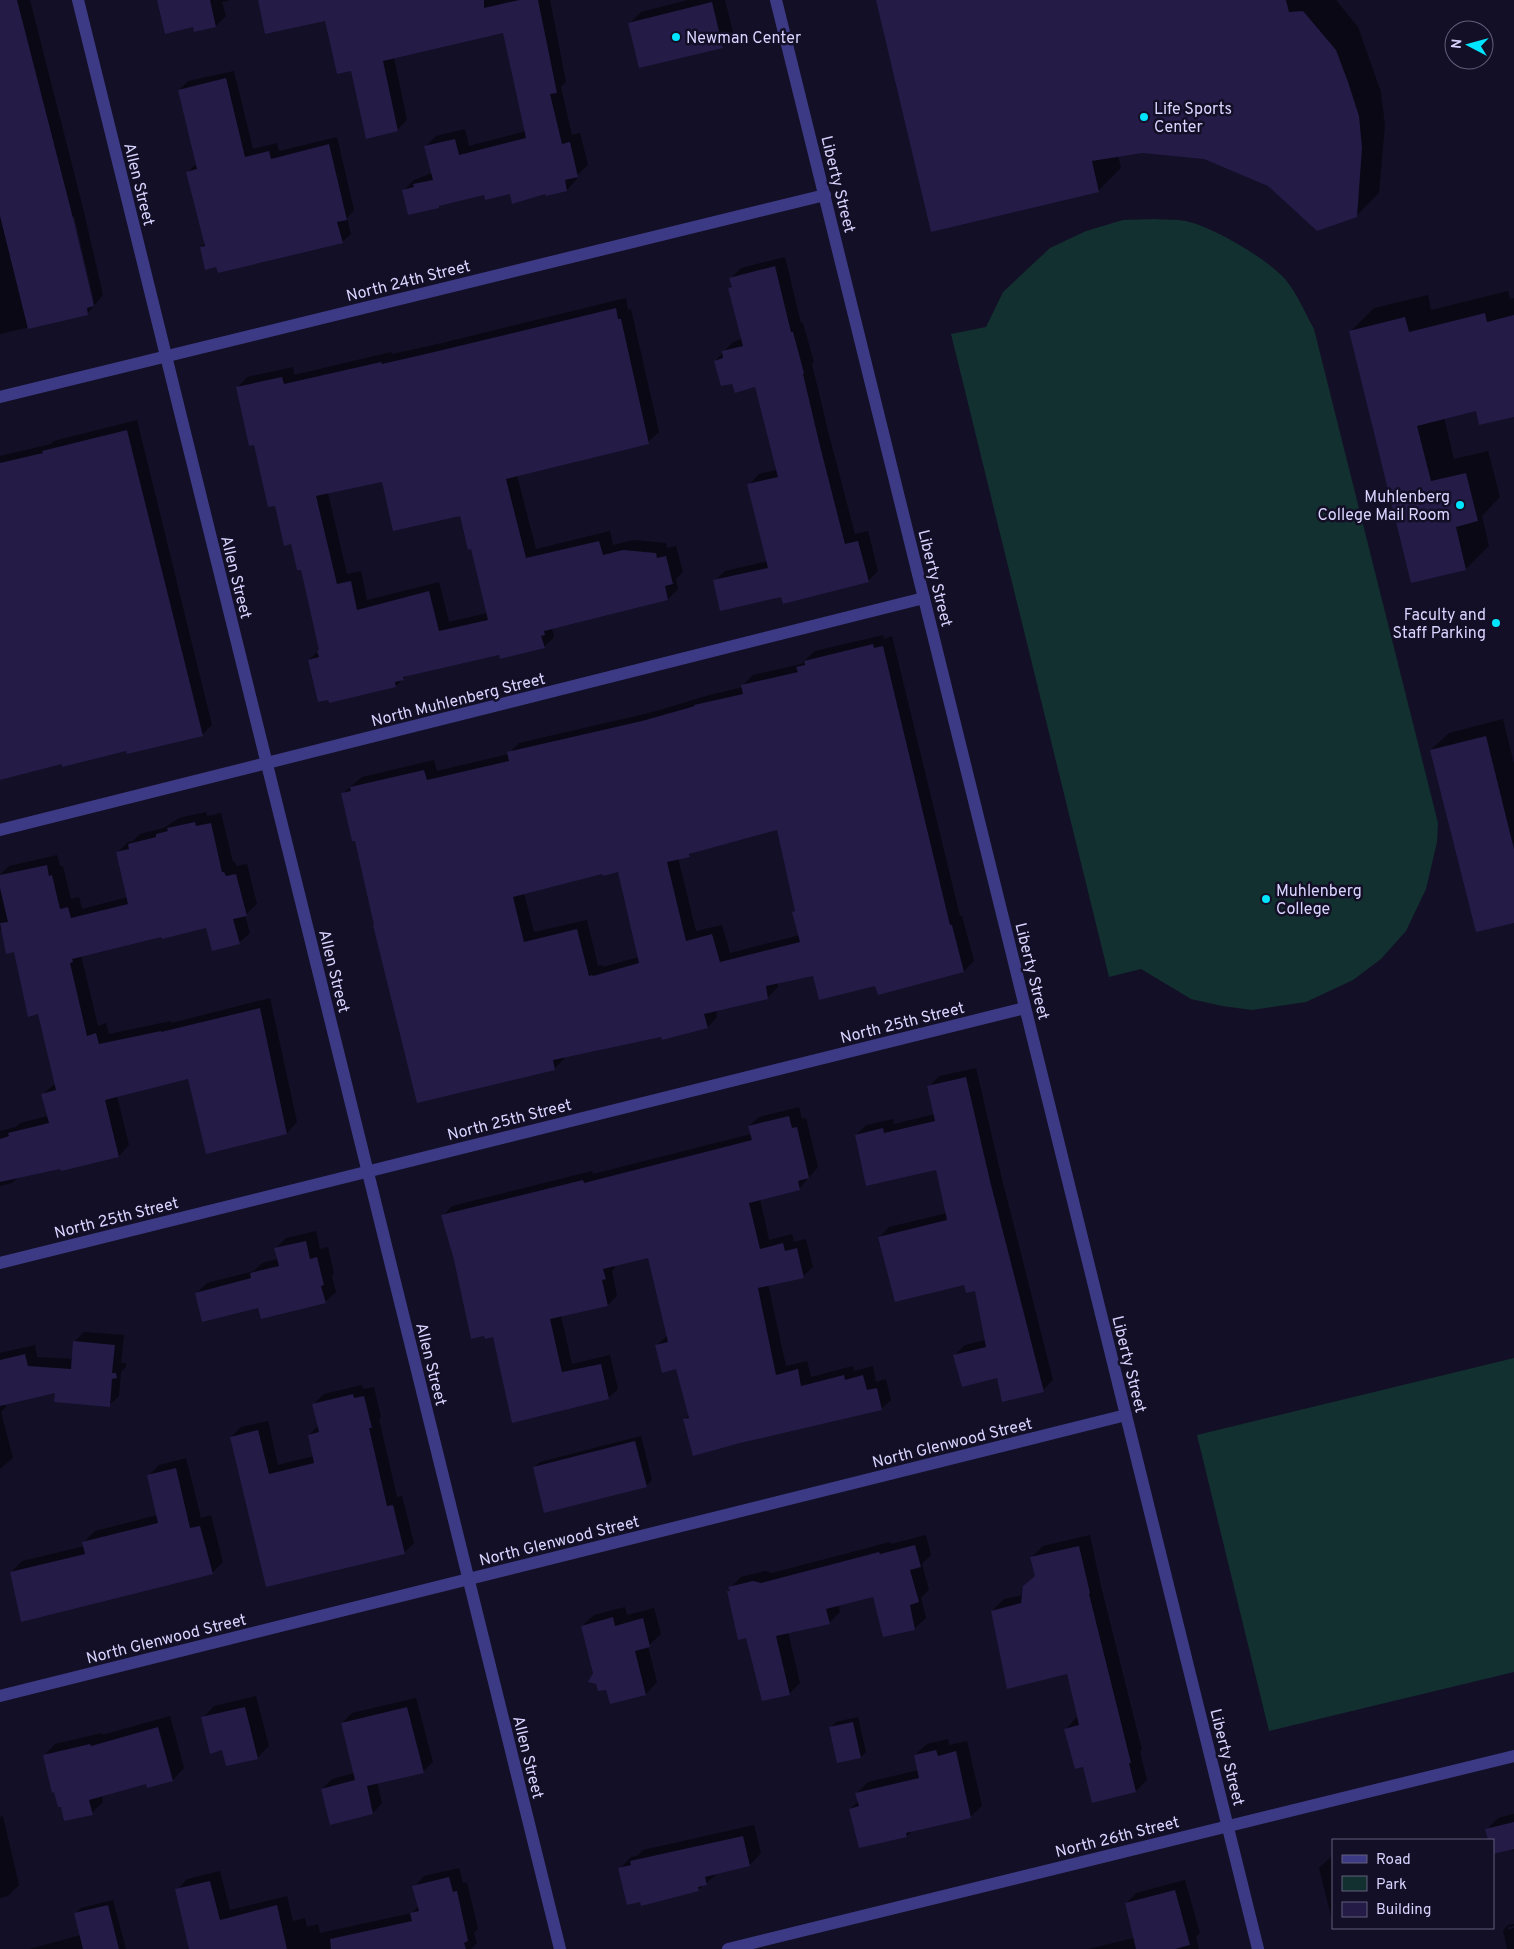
<svg xmlns="http://www.w3.org/2000/svg" width="1514" height="1949" viewBox="0 0 1514 1949" font-family="Overpass,sans-serif">
<style>
.green{fill:#12302f}
.shadow{fill:#0007;fill-rule:evenodd}
.building{fill:#241b47;fill-rule:evenodd}
.lines{fill:none;stroke-linecap:round;stroke-linejoin:round}
.street{stroke:#3d3a85;stroke-width:12}
.poi-dot{fill:#00e5ff;stroke:#130f26;stroke-width:2}
.labels{text-anchor:middle;stroke-width:5;stroke-linejoin:round;paint-order:stroke}
.poi-label{font-size:16px;fill:#d9d4ff;stroke:#130f26;text-anchor:start}
.street-label{font-size:16px;fill:#d9d4ff;stroke:#130f26}
</style>
<rect width="100%" height="100%" fill="#130f26"/>
<g class="green">
<path d="M1155 219C1165 220 1176 219 1186 221 1213 227 1266 258 1285 279 1297 293 1305 313 1314 329L1438 823 1437 842 1426 889 1406 931 1381 959 1353 980 1306 1002 1252 1010 1222 1006 1191 999 1141 969 1109 977 951 334 986 327 1003 292 1050 248 1086 231 1123 220Z"/>
<polygon points="1514,1358 1514,1672 1269,1731 1197,1435"/>
</g>
<g class="shadow">
<path d="M0 0H30L84 212 103 295 87 314 0 334ZM74 216 94 302 92 305 72 217Z"/>
<polygon points="158,0 230,0 222,2 226,16 216,26 194,26"/>
<polygon points="259,0 550,0 566,82 561,87 572,135 580,133 588,165 576,176 577,179 567,190 546,193 485,193 442,204 439,207 404,190 414,180 432,173 426,146 436,136 465,129 469,146 526,131 504,32 394,58 407,120 397,130 352,69 326,20"/>
<polygon points="688,0 725,0 734,36 722,47 630,23 641,12"/>
<polygon points="878,0 1336,0 1358,27 1381,92 1385,125 1379,193 1356,216 1269,185 1204,158 1142,152 1118,155 1121,168 1098,191"/>
<polygon points="234,71 253,149 277,143 279,151 337,137 354,210 347,218 351,234 342,242 217,266 201,247 205,243 188,172 196,164 179,90 188,81"/>
<polygon points="785,257 801,323 803,323 814,362 812,364 828,431 855,534 868,531 878,571 868,581 782,595 715,581 725,571 768,561 749,485 759,474 777,470 755,386 732,382 715,361 733,342 742,339 730,288 733,285 731,278 741,268"/>
<polygon points="1508,291 1510,299 1514,298 1514,415 1477,410 1444,418 1454,459 1488,451 1500,497 1482,516 1489,546 1466,569 1412,582 1351,331 1374,308 1428,295 1431,310"/>
<path d="M626 298 628 310 631 309 659 432 648 442 517 475 536 549 610 531 613 545 634 540 666 543 667 548 676 546 683 572 676 579 678 589 668 599 552 628 554 637 544 647 500 654 407 675 396 686 309 660 320 649 302 568 276 504 237 388 247 377 293 367 294 375 391 352 392 354 442 343ZM383 480 461 514 472 548 487 613 449 622 439 582 367 600 361 571 347 574 328 493Z"/>
<polygon points="137,420 212,725 202,735 62,763 0,780 0,456 51,444 54,441"/>
<path d="M883 635 884 639 892 636 960 916H962L974 961 964 971 876 985 814 974 777 983 778 987 768 997 716 1010 717 1017 708 1027 564 1057V1059L554 1069 356 839 342 794 362 777 434 760 437 771 509 754V753L519 743 653 712 706 696 743 687V685L753 675 801 664 815 651ZM777 829 796 910 800 935 730 953 722 925 696 931 678 858 689 856 694 851ZM619 871 639 957 603 967 602 965 598 966 587 920 534 932 524 893 603 872Z"/>
<polygon points="1503,719 1514,764 1514,921 1431,750 1449,733"/>
<polygon points="206,812 207,816 221,813 233,862 235,862 236,866 247,864 257,904 245,915 250,933 239,943 206,927 162,935 81,955 98,1026 106,1023 109,1034 171,1021 171,1023 270,998 297,1122 287,1133 207,1153 189,1078 117,1096 129,1145 119,1156 62,1170 61,1167 19,1177 12,1183 0,1186 0,1131 16,1127 20,1123 48,1116 43,1094 56,1083 39,1013 15,950 2,929 0,930 0,875 9,866 57,855 60,866 63,866 71,899 79,897 82,909 128,897 117,853 128,842 133,841 140,834 164,828 179,818"/>
<polygon points="976,1068 1000,1171 1053,1380 1043,1390 998,1377 955,1355 965,1345 986,1340 976,1289 879,1238 889,1227 947,1213 936,1168 856,1135 866,1125 893,1119 894,1124 935,1114 929,1087 939,1076"/>
<polygon points="799,1107 802,1119 806,1118 818,1167 799,1189 760,1199 769,1240 792,1234 794,1242 806,1239 813,1267 803,1276 768,1284 786,1366 807,1361 811,1377 853,1366 854,1371 873,1366 876,1382 886,1379 891,1400 881,1409 684,1420 689,1415 677,1368 657,1345 668,1335 649,1256 614,1265 615,1268 612,1271 617,1296 608,1305 561,1316 572,1364 610,1355 618,1389 608,1398 494,1336 455,1260 443,1216 452,1206 592,1171 593,1174 751,1134 749,1126 759,1117"/>
<polygon points="316,1231 320,1249 328,1247 334,1274 332,1276 336,1292 325,1302 259,1306 196,1294 207,1283 254,1271 262,1263 278,1259 275,1249 286,1238"/>
<polygon points="84,1332 124,1335 121,1363 126,1363 126,1367 121,1372 119,1396 109,1405 56,1391 5,1404 6,1407 1,1412 13,1458 0,1469 0,1353 35,1345 37,1357 73,1359 74,1342"/>
<polygon points="362,1385 363,1389 374,1387 381,1417 379,1419 397,1497 402,1496 414,1543 404,1553 267,1586 231,1437 241,1427 268,1421 278,1465 314,1456 309,1435 319,1425 314,1404 324,1394"/>
<polygon points="641,1436 652,1480 646,1486 534,1467 540,1462"/>
<polygon points="186,1458 201,1518 211,1515 223,1562 212,1573 11,1572 22,1561 85,1546 84,1542 95,1531 158,1515 148,1476 159,1465"/>
<polygon points="926,1535 931,1555 922,1564 929,1590 921,1598 926,1618 915,1628 884,1636 873,1595 838,1604 840,1612 830,1622 788,1632 800,1683 789,1694 747,1637 728,1592 730,1588 741,1577 765,1571 772,1573 890,1542 891,1544"/>
<polygon points="1090,1535 1100,1582 1142,1750 1140,1752 1147,1780 1136,1791 1084,1766 1066,1729 1077,1717 1067,1673 992,1611 1004,1599 1024,1595 1024,1587 1036,1575 1032,1557 1043,1546"/>
<polygon points="625,1607 627,1615 654,1608 661,1634 648,1646 657,1682 646,1694 611,1703 582,1626 594,1615"/>
<polygon points="256,1696 269,1746 257,1758 223,1749 203,1718 214,1706"/>
<polygon points="416,1698 433,1762 423,1772 377,1782 382,1803 373,1813 322,1789 332,1779 355,1773 342,1723 352,1713"/>
<polygon points="170,1716 184,1768 173,1780 148,1787 147,1782 102,1795 103,1802 92,1813 61,1805 44,1756 55,1744 102,1733 102,1735"/>
<polygon points="858,1717 866,1752 861,1757 831,1728 836,1722"/>
<polygon points="948,1739 949,1745 967,1741 982,1806 970,1817 912,1831 907,1836 850,1809 859,1801 857,1793 868,1782 919,1770 915,1755 927,1744"/>
<polygon points="1514,1814 1514,1853 1513,1848 1493,1853 1493,1840 1489,1840 1487,1829 1498,1818"/>
<polygon points="3,1816 19,1885 8,1896 0,1898 0,1817"/>
<polygon points="754,1825 761,1853 750,1865 718,1873 698,1890 620,1869 631,1857 637,1856 643,1850"/>
<polygon points="1333,1855 1333,1919 1332,1920 1319,1868"/>
<polygon points="459,1868 463,1883 467,1882 478,1929 474,1933 477,1943 471,1949 194,1949 177,1890 187,1879 220,1871 230,1910 287,1896 293,1921 305,1918 307,1927 318,1924 320,1933 412,1913 419,1906 414,1887 424,1876"/>
<polygon points="1185,1880 1200,1933 1196,1937 1199,1949 1088,1949 1134,1938 1126,1904 1136,1893"/>
<polygon points="113,1900 126,1949 29,1949 81,1935 75,1914 81,1908"/>
<polygon points="1514,1924 1514,1926 1508,1927 1508,1930 1514,1928 1514,1949 1507,1949 1503,1930 1508,1925"/>
</g>
<g class="building">
<polygon points="0,0 17,0 74,222 94,306 87,308 88,315 28,329 0,216"/>
<polygon points="157,0 210,0 216,27 194,32 193,27 165,34"/>
<polygon points="258,0 484,0 484,8 519,0 538,0 557,93 550,94 562,144 570,142 578,177 565,180 567,191 546,196 545,194 512,204 510,194 485,200 484,195 439,206 439,208 408,215 402,190 414,187 413,184 433,180 424,146 455,139 459,155 526,138 503,33 383,61 398,131 366,139 351,71 337,74 325,21 265,34"/>
<polygon points="876,0 1286,0 1289,12 1303,11 1336,50 1348,82 1359,116 1362,148 1357,217 1317,231 1268,186 1204,159 1142,153 1092,161 1099,192 931,232"/>
<polygon points="712,2 723,48 639,68 628,23"/>
<polygon points="226,78 245,157 269,151 271,159 329,144 347,220 337,222 343,243 218,273 216,267 205,270 200,247 205,246 186,172 197,169 178,90"/>
<polygon points="775,266 791,332 793,332 804,373 803,374 819,442 845,544 858,541 869,582 783,604 781,597 720,611 713,580 768,568 747,484 778,477 755,387 735,393 732,384 721,386 714,361 723,358 722,351 743,346 728,288 732,287 729,278"/>
<path d="M616 308 618 319H621L649 444 506 479 526 558 599 541 603 555 623 550 656 553 657 558 666 556 673 584 665 586 668 600 544 631 545 635 541 636 545 648 500 659 499 655 403 677 404 680 395 682 396 687 329 703 328 700 318 702 308 660 319 657 317 651 319 650 301 570H297L291 544 284 546 275 506 268 507 254 445 249 446 236 387 282 377 284 384 381 362 382 364 430 353ZM382 482 393 531 460 516 468 550 471 549 488 620 439 631 429 591 357 610 351 581 337 584 316 496Z"/>
<polygon points="1485,313 1487,322 1514,315 1514,417 1479,425 1476,411 1417,426 1431,481 1466,473 1478,521 1456,527 1466,570 1411,583 1349,331 1405,317 1409,332"/>
<polygon points="127,430 203,736 127,754 126,751 62,767 62,764 0,780 0,463 43,453 42,451"/>
<path d="M873 644 874 648 883 646 950 925H952L964 972 878 995 875 986 819 1000 813 976 766 986 768 999 704 1014 708 1028 662 1040 661 1037 553 1060 555 1070 417 1103 373 925H374L355 841H352L341 793 351 791 350 787 424 770 427 780 509 761 507 752 642 721 695 706 694 705 743 694 741 685 798 672 796 667 805 665 804 661ZM777 830 795 911 792 912 800 942 720 962 712 934 686 941 667 862 690 857 689 854ZM618 872 639 963 593 976 592 975 589 976 577 929 524 942 513 897 602 874 603 876Z"/>
<polygon points="1486,736 1514,849 1514,923 1476,932 1430,750"/>
<polygon points="195,822 196,826 211,823 222,872 224,872 226,876 236,874 247,916 233,919 240,944 212,951 206,928 162,939 161,937 72,959 73,962 70,963 87,1036 96,1033 99,1044 161,1031 161,1032 260,1008 287,1134 206,1154 188,1079 105,1100 119,1157 61,1171 60,1169 0,1182 0,1139 9,1136 8,1133 49,1123 41,1094 56,1090 38,1014 28,1017 14,952 6,954 0,923 8,922 0,888 0,875 47,865 49,876 52,875 60,909 68,907 71,918 128,904 116,852 129,849 128,844 156,837 156,834 168,831 167,828"/>
<polygon points="966,1077 990,1181 1044,1392 1002,1402 997,1378 962,1387 953,1355 986,1347 975,1291 966,1293 964,1285 895,1302 878,1237 947,1220 936,1170 866,1186 855,1135 883,1128 884,1133 935,1121 927,1086"/>
<polygon points="789,1116 792,1128 797,1127 809,1178 798,1181 800,1190 749,1203 760,1249 783,1243 785,1251 797,1248 804,1278 758,1288 776,1375 798,1369 801,1386 844,1375 845,1380 863,1375 867,1390 877,1388 882,1410 740,1443 693,1456 683,1419 689,1418 676,1369 662,1373 655,1345 668,1342 648,1258 603,1269 606,1279 602,1280 608,1306 550,1319 562,1372 601,1364 609,1399 512,1423 493,1337 485,1339 484,1336 471,1339 454,1260 441,1215 583,1180 584,1183 752,1140 748,1126"/>
<polygon points="306,1241 310,1259 317,1257 324,1285 321,1286 326,1303 261,1319 258,1308 202,1322 195,1293 251,1278 250,1273 279,1266 274,1248"/>
<polygon points="73,1341 115,1345 112,1373 116,1373 117,1378 112,1379 110,1407 54,1402 55,1393 0,1406 0,1360 25,1354 28,1366 71,1369"/>
<polygon points="353,1394 354,1398 364,1396 372,1428 369,1428 387,1506 393,1505 405,1554 266,1587 230,1437 258,1430 269,1474 314,1463 308,1435 319,1432 312,1404"/>
<polygon points="635,1441 647,1487 544,1513 533,1467"/>
<polygon points="176,1468 190,1528 200,1526 213,1574 21,1622 10,1572 85,1554 82,1542 158,1523 147,1475"/>
<polygon points="915,1545 921,1567 910,1570 919,1602 910,1605 915,1630 883,1637 873,1597 826,1609 830,1624 776,1636 790,1695 762,1701 746,1638 738,1640 727,1591 730,1591 728,1587 753,1581 761,1583 879,1552 880,1554"/>
<polygon points="1079,1546 1090,1593 1089,1594 1131,1763 1129,1763 1136,1792 1092,1803 1083,1767 1075,1769 1064,1729 1079,1725 1067,1674 1007,1689 991,1611 1021,1603 1023,1586 1035,1576 1030,1557"/>
<polygon points="613,1617 615,1626 643,1618 650,1647 635,1651 646,1695 610,1704 606,1690 598,1691 596,1684 588,1682 593,1673 581,1626"/>
<polygon points="245,1707 258,1759 226,1766 222,1750 210,1754 201,1717"/>
<polygon points="407,1707 424,1773 367,1786 373,1814 330,1825 321,1789 355,1780 341,1723"/>
<polygon points="853,1722 861,1758 837,1763 829,1727"/>
<polygon points="158,1727 173,1781 147,1788 146,1784 89,1800 93,1815 64,1821 61,1807 58,1807 54,1792 52,1793 43,1755 90,1744 91,1746"/>
<polygon points="936,1750 938,1756 956,1751 971,1818 906,1833 907,1837 859,1848 849,1809 859,1806 855,1793 919,1778 914,1755"/>
<polygon points="1514,1822 1514,1849 1493,1854 1493,1840 1488,1840 1485,1829"/>
<polygon points="743,1836 750,1866 705,1877 707,1885 698,1887 699,1891 641,1906 640,1902 627,1905 618,1868 631,1865 630,1861"/>
<polygon points="449,1877 453,1892 457,1891 468,1941 464,1943 466,1949 331,1949 330,1939 412,1921 410,1913 419,1911 412,1886"/>
<polygon points="210,1881 220,1920 277,1905 287,1949 189,1949 175,1889"/>
<polygon points="1175,1890 1190,1945 1175,1949 1136,1949 1125,1903"/>
<polygon points="108,1905 119,1949 83,1949 74,1913"/>
</g>
<g class="lines">
<g class="street">
<polyline points="78,0 560,1949"/>
<polyline points="776,0 1258,1949"/>
<polyline points="0,397 825,195"/>
<polyline points="0,830 924,598"/>
<polyline points="0,1263 1025,1008"/>
<polyline points="0,1696 1126,1415"/>
<polyline points="728,1949 1514,1756"/>
</g>
</g>
<g class="poi-dot">
<circle cx="676" cy="37" r="5"/>
<circle cx="1144" cy="117" r="5"/>
<circle cx="1460" cy="505" r="5"/>
<circle cx="1496" cy="623" r="5"/>
<circle cx="1266" cy="899" r="5"/>
</g>
<g class="labels">
<g class="poi-label">
<text x="686" y="43">Newman Center</text>
<text x="1154" y="114">Life Sports<tspan x="1154" dy="18">Center</tspan></text>
<text x="1450" y="502" text-anchor="end">Muhlenberg<tspan x="1450" dy="18">College Mail Room</tspan></text>
<text x="1486" y="620" text-anchor="end">Faculty and<tspan x="1486" dy="18">Staff Parking</tspan></text>
<text x="1276" y="896">Muhlenberg<tspan x="1276" dy="18">College</tspan></text>
</g>
<g class="street-label">
<text transform="translate(140 184) rotate(76)" y="6">Allen Street</text>
<text transform="translate(839 184) rotate(76)" y="6">Liberty Street</text>
<text transform="translate(408 280) rotate(-14)" y="6">North 24th Street</text>
<text transform="translate(237 577) rotate(76)" y="6">Allen Street</text>
<text transform="translate(936 578) rotate(76)" y="6">Liberty Street</text>
<text transform="translate(458 699) rotate(-14)" y="6">North Muhlenberg Street</text>
<text transform="translate(335 971) rotate(76)" y="6">Allen Street</text>
<text transform="translate(1033 971) rotate(76)" y="6">Liberty Street</text>
<text transform="translate(902 1022) rotate(-14)" y="6">North 25th Street</text>
<text transform="translate(509 1119) rotate(-14)" y="6">North 25th Street</text>
<text transform="translate(116 1217) rotate(-14)" y="6">North 25th Street</text>
<text transform="translate(432 1364) rotate(76)" y="6">Allen Street</text>
<text transform="translate(1130 1364) rotate(76)" y="6">Liberty Street</text>
<text transform="translate(952 1442) rotate(-14)" y="6">North Glenwood Street</text>
<text transform="translate(559 1540) rotate(-14)" y="6">North Glenwood Street</text>
<text transform="translate(166 1638) rotate(-14)" y="6">North Glenwood Street</text>
<text transform="translate(529 1757) rotate(76)" y="6">Allen Street</text>
<text transform="translate(1228 1757) rotate(76)" y="6">Liberty Street</text>
<text transform="translate(1117 1836) rotate(-14)" y="6">North 26th Street</text>
</g>
</g>
<rect x="1332" y="1839" width="162" height="90" fill="#130f26" stroke="#625e7d"/>
<rect x="1342" y="1855" width="25" height="8" fill="#3d3a85" stroke="#625e7d"/>
<text x="1376" y="1864" font-size="15" fill="#d9d4ff">Road</text>
<rect x="1342" y="1876" width="25" height="15" fill="#12302f" stroke="#625e7d"/>
<text x="1376" y="1889" font-size="15" fill="#d9d4ff">Park</text>
<rect x="1342" y="1902" width="25" height="15" fill="#241b47" stroke="#625e7d"/>
<text x="1376" y="1914" font-size="15" fill="#d9d4ff">Building</text>
<g transform="translate(1469 45) rotate(276)"><circle r="24" fill="#130f26" stroke="#625e7d"/>
<path d="M0-4L9 19L0 12L-9 19Z" fill="#00e5ff"/>
<text y="-8" font-size="14" font-weight="bold" text-anchor="middle" fill="#d9d4ff">N</text>
</g>
</svg>
